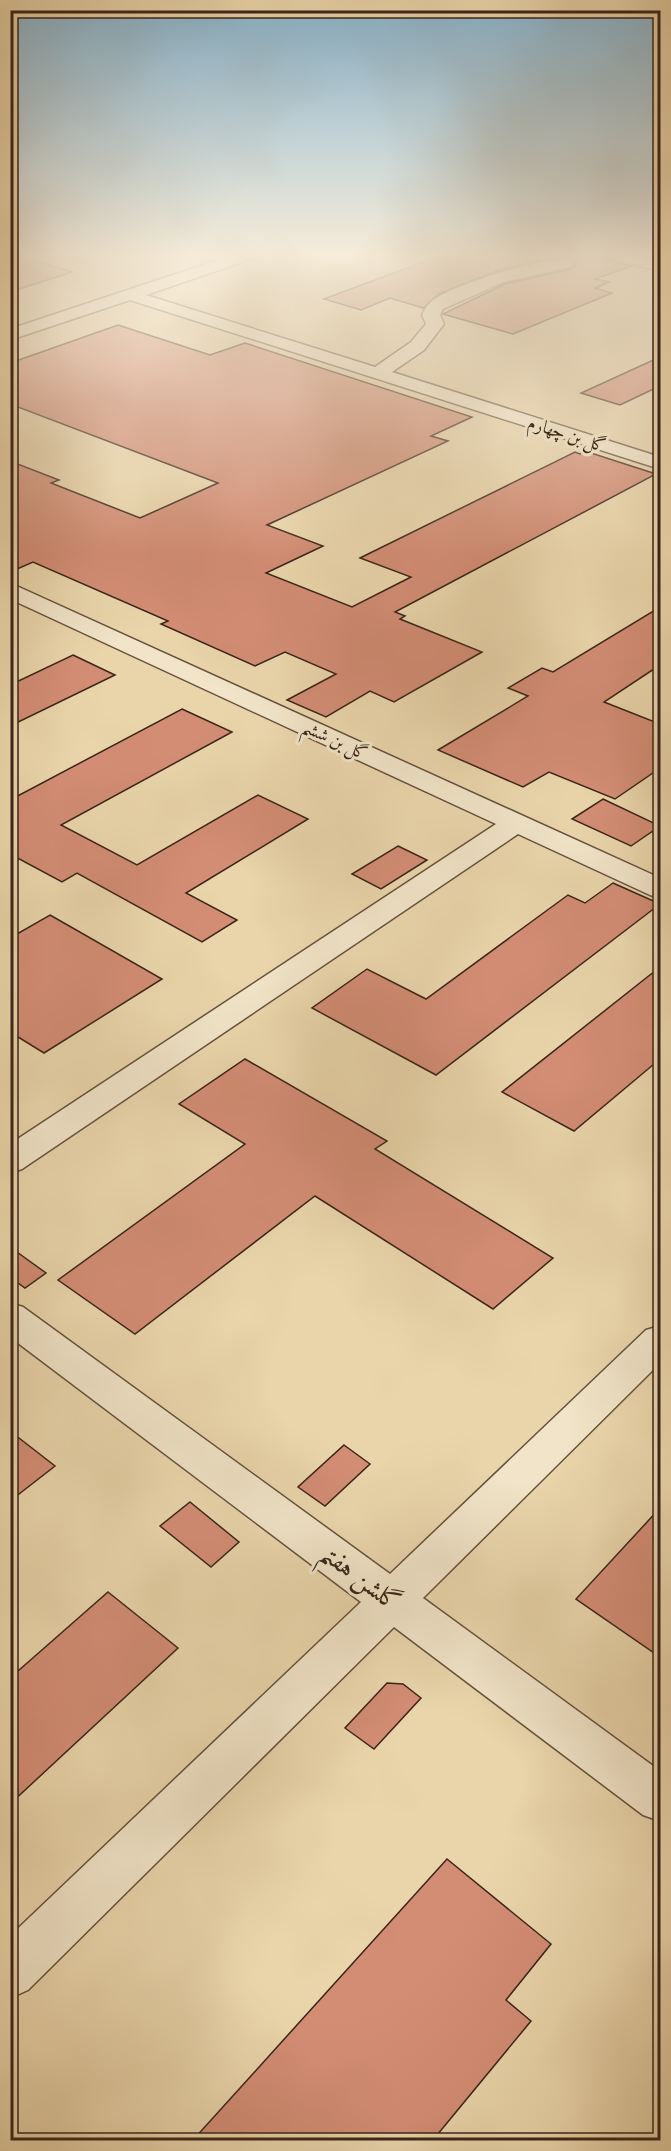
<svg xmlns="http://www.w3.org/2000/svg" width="671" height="2151" viewBox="0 0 671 2151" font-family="'Libre Bodoni',Amiri,serif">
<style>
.building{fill:#d38d75;stroke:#3a251a;stroke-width:1.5}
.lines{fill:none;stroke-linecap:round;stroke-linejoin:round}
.minor-casing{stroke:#66513e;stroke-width:3}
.minor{fill:#f1e4c8;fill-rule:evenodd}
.labels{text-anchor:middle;stroke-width:6;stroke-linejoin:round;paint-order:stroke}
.far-street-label{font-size:18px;fill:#3a251a;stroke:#f1e4c8}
.near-street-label{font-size:26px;fill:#3a251a;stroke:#f1e4c8}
</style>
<rect width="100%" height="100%" fill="#ead5ab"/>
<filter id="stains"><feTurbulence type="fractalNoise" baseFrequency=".00333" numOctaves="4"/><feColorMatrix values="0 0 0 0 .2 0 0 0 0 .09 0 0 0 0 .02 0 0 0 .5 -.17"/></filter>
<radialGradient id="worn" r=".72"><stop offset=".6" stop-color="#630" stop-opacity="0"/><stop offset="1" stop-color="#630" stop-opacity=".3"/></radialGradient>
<g class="building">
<polygon points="10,254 12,254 72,272 10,292"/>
<polygon points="445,254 603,254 606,259 631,266 595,279 609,282 595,288 612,293 513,334 443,314 505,284 571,269 575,265 573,260 541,260 497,271 439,294 423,308 390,298 361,310 324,299"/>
<polygon points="118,325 210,355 245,343 472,417 431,436 448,441 267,525 323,546 266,573 352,607 411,577 360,558 575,452 580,454 585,451 656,474 395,612 405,616 400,619 482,652 394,702 370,691 326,717 287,700 336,674 285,652 255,666 161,624 168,621 33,562 10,572 10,461 59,480 51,483 140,518 218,483 10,404 10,363"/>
<polygon points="660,357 660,386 620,405 581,393"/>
<polygon points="660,607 660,665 604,702 660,724 660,768 615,799 549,772 523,787 438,750 528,696 508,688 542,668 553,672"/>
<polygon points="73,655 115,675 10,726 10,685"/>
<polygon points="182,709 232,732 61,825 137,865 258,795 308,819 186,893 237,920 202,942 77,873 62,882 10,854 10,800"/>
<polygon points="603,799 660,826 631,846 572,819"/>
<polygon points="398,846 427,860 381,889 352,874"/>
<polygon points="613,883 660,904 436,1075 312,1008 367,969 426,999 568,895 585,903"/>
<polygon points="50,915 162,979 44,1053 10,1032 10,938"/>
<polygon points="660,967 660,1059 574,1131 502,1092"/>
<polygon points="245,1059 387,1141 375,1149 553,1258 493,1309 315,1196 135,1334 58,1280 245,1144 179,1104"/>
<polygon points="10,1247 46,1273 25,1288 10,1277"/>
<polygon points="10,1431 55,1466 10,1501"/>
<polygon points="344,1445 370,1464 325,1506 298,1487"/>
<polygon points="190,1502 239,1542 211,1567 160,1526"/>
<polygon points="660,1508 660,1657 576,1599"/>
<polygon points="108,1592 178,1648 10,1804 10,1678"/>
<polygon points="387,1683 403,1684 421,1698 374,1749 345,1728"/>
<polygon points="447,1859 551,1944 506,2000 531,2021 433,2140 193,2140"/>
</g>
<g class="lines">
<g class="minor-casing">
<g id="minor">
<path d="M236 254H259L257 257 146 295 375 367 411 342 426 324 422 315C424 311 426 306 430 303 447 286 547 255 571 261L573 264 571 267 504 282 443 309 440 315 444 324 424 350 392 372 660 457V469L130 300 10 340V329Z"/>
<polygon points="605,254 631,254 660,261 660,271 607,257"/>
<polygon points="10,583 660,878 660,898 650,895 518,834 22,1169 10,1173 10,1144 496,824 10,599"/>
<polygon points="10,1303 23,1307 390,1574 646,1330 660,1326 660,1363 423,1598 660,1771 660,1821 643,1815 394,1627 28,1990 10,1998 10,1936 361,1602 10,1337"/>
</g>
</g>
<use href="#minor" class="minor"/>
</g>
<linearGradient id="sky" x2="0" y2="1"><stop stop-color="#88b6d2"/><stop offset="0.46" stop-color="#f6ecd9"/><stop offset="1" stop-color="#f6ecd9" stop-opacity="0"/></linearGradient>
<rect width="671" height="555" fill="url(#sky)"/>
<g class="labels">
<g class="far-street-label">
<text transform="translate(567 434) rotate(18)" y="6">گل بن چهارم</text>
<text transform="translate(335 740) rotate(25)" y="6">گل بن ششم</text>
</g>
<g class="near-street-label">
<text transform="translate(361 1577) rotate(37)" y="9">گلشن هفتم</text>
</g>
</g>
<rect width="671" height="2151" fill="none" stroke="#ead5ab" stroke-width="36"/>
<rect x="12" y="12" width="647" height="2127" fill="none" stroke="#3a251a" stroke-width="3"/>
<rect x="18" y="18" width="635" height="2115" fill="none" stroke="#3a251a" stroke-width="1.5"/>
<rect width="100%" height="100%" filter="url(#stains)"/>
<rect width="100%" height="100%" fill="url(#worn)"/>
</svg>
